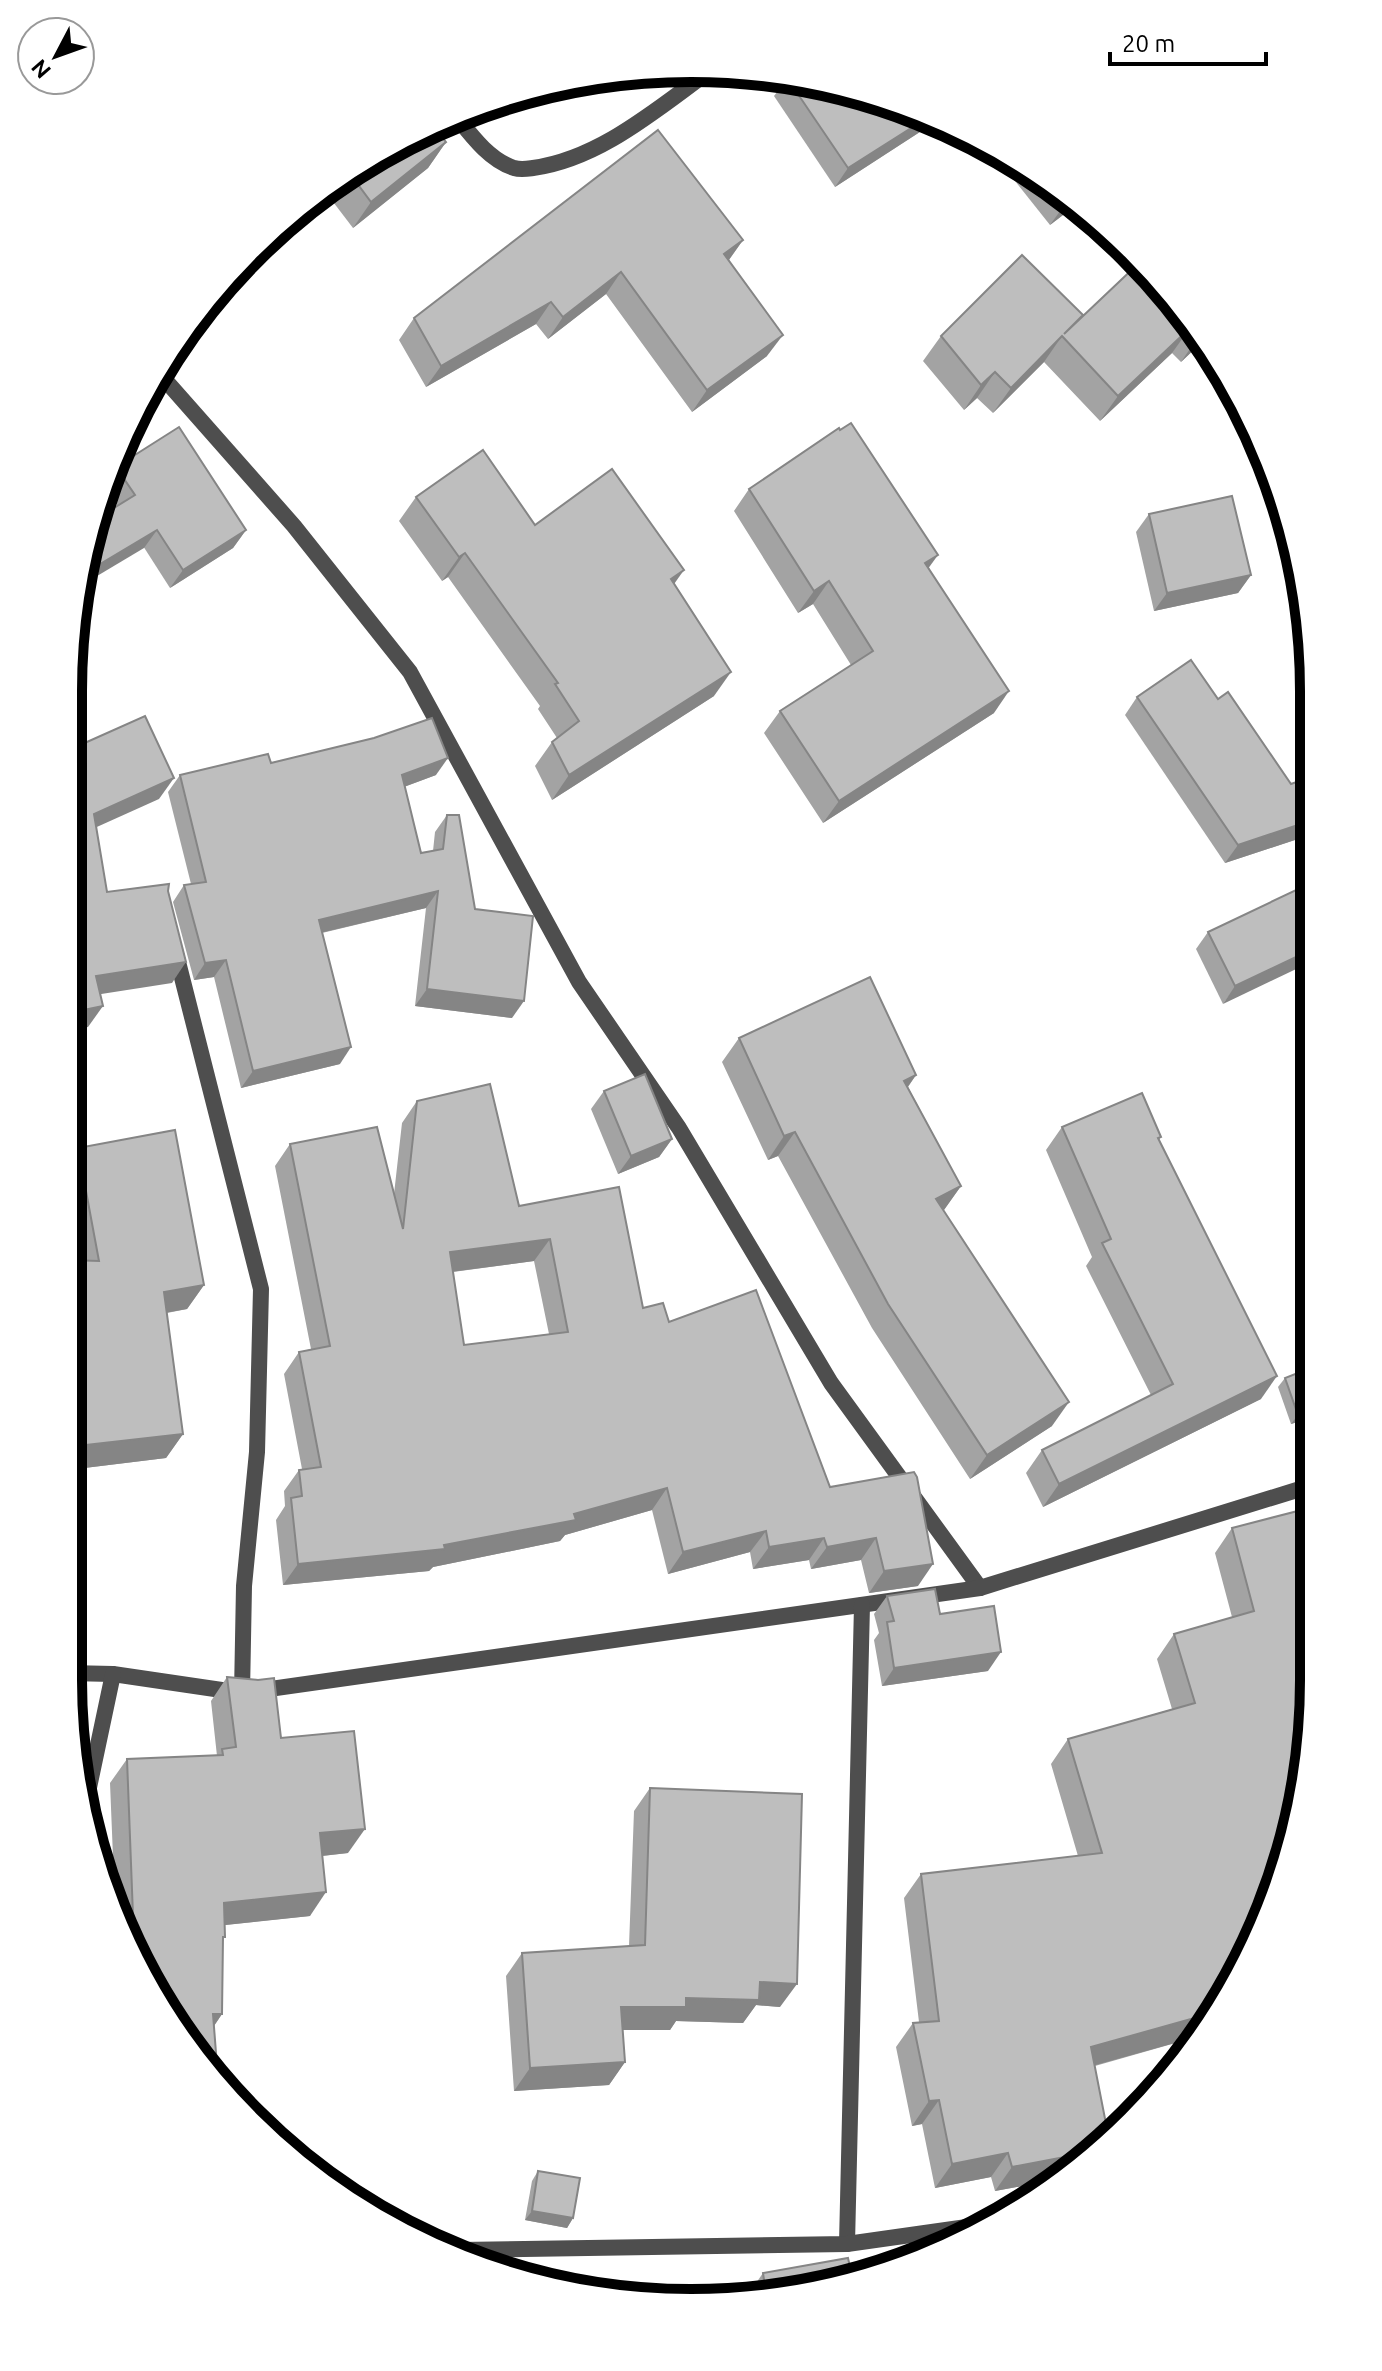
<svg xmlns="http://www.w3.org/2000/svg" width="1382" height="2371" viewBox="0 0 1382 2371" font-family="Ubuntu,sans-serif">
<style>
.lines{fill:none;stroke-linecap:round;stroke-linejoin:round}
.minor{stroke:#4e4e4e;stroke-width:16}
.wall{fill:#a3a3a3;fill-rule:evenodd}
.shaded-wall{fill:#858585}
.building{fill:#bebebe;stroke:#858585;stroke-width:2;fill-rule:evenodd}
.rim{fill:none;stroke:#000;stroke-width:10}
</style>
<rect width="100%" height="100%" fill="#fff"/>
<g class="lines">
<g class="minor">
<path d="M455 115C471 135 489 160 514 168 521 170 526 169 533 168 600 159 658 108 711 70"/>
<polyline points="159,373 294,526 410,672 579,982 679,1128 831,1383 980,1588"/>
<polyline points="175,950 261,1289 257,1452 244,1586 242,1693"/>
<polyline points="68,1673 113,1674 242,1693 980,1588 1313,1485"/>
<polyline points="87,1797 113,1674"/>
<polyline points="847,2244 862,1605"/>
<polyline points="460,2250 847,2244 974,2226"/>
</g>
</g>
<g class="wall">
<polygon points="788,78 926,128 835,187 774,96"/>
<polygon points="433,126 446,142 428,168 353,228 324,190 344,173"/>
<polygon points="988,147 1037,173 1076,205 1050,225"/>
<polygon points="743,240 729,260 767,356 692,412 606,294 548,339 536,324 426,387 399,340 414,318"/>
<polygon points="1140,262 1202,342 1181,362 1172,353 1100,421 1044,362 993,413 977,398 964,410 923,361 941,336 1081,318"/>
<polygon points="116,467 246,530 233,548 170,588 104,485"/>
<polygon points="749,489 929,568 994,713 823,823 764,733 780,711 851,665 813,604 798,613 734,511"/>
<polygon points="416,497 535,525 674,584 714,696 552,800 535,766 552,742 557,738 538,709 540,706 448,577 442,581 399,521"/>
<polygon points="1149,514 1251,575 1238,593 1154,611 1136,532"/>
<polygon points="1137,697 1218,699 1291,784 1307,836 1225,863 1125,715"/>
<polygon points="271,763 436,775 404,787 421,853 433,851 435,832 447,815 475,909 512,1018 415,1006 426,908 322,933 340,1064 241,1088 214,977 194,980 173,902 184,885 191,884 168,792 180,775"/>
<polygon points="1313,882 1223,1004 1196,949 1208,932"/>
<polygon points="739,1038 916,1075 908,1087 961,1186 943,1211 1052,1426 970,1479 872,1328 778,1156 768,1160 722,1062"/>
<polygon points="604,1091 672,1139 659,1157 618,1174 591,1109"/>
<path d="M417 1101 519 1206 643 1308 669 1322 830 1487 918 1586 869 1593 861 1560 811 1569 809 1560 753 1569 750 1552 668 1574 652 1510 565 1535 560 1541 433 1567 429 1571 283 1585 276 1520 285 1506 284 1491 299 1470 302 1469 284 1374 299 1352 311 1349 275 1166 290 1144 394 1194 402 1123ZM534 1261 549 1334 464 1345 453 1272Z"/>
<polygon points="1062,1127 1161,1137 1159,1140 1261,1399 1043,1507 1026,1473 1042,1450 1151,1395 1086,1266 1092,1257 1046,1150"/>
<polygon points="78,1148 204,1285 187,1309 167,1313 183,1434 166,1458 68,1470 69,1260 77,1261 69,1214 69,1161"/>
<polygon points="1285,1378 1313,1417 1291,1424 1278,1387"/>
<polygon points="1313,1507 1200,2036 1095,2066 1071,2174 1061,2179 995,2191 991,2177 935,2188 922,2124 912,2126 896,2047 913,2023 919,2022 904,1898 921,1874 1078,1856 1051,1764 1068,1739 1172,1709 1157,1659 1174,1634 1232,1617 1215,1553 1232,1528"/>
<polygon points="887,1596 940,1614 988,1671 882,1686 874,1640 879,1633 874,1614"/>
<polygon points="227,1677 281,1738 348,1853 322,1856 310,1916 224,1925 223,1940 222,2014 214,2026 196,2059 115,1906 110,1783 127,1759 217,1756 211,1701"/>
<polygon points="650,1788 780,2007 756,2005 743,2023 676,2021 670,2030 622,2030 625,2062 609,2085 514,2091 506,1976 522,1953 629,1946 634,1811"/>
<polygon points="538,2171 573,2218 567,2228 525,2220 532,2181"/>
<polygon points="763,2273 852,2276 752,2289"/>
</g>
<g class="shaded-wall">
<polygon points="930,116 933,117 926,128 835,187 848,168"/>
<polygon points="446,142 428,168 353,228 371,202"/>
<polygon points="1071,201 1076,205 1050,225 1063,207"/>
<polygon points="743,240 728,261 724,254"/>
<polygon points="621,272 606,294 548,339 563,317"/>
<polygon points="551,302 536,324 426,387 441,366"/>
<polygon points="1190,328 1172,353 1100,421 1118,396"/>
<polygon points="783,335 767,356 692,412 707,390"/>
<polygon points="1062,336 1044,362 993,413 1011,388"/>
<polygon points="1198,337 1202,342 1181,362"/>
<polygon points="995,372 977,398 964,410 981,385"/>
<polygon points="157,530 144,548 82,585 85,573"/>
<polygon points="246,530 233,548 170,588 183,570"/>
<polygon points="465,553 448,577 442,581 459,557"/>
<polygon points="938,555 922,577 925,563"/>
<polygon points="684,570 667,594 671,579"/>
<polygon points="1251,575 1238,593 1154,611 1167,593"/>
<polygon points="829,581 813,604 798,613 814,591"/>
<polygon points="731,672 714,696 552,800 569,775"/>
<polygon points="1009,691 994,713 823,823 839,801"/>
<polygon points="448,758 436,775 390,792 402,775"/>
<polygon points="174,778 159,799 79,835 94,814"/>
<polygon points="1313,820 1313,828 1307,836 1225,863 1238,845"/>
<polygon points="438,891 426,908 307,936 319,920"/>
<polygon points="1313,949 1313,961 1223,1004 1235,986"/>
<polygon points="226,960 214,977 194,980 205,963"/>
<polygon points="186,962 172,983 82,997 96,976"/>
<polygon points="427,989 524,1001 512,1018 415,1006"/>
<polygon points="103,1006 88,1027 69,1031 69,1013"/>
<polygon points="351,1047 340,1064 241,1088 253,1071"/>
<polygon points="916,1075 899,1099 904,1081"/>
<polygon points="795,1132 778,1156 768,1160 784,1136"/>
<polygon points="672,1139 659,1157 618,1174 631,1156"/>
<polygon points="961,1186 944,1210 919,1223 936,1199"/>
<polygon points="550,1239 534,1261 435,1274 450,1252"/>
<polygon points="204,1285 187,1309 147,1316 164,1292"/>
<polygon points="1277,1376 1261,1399 1043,1507 1059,1484"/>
<polygon points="1069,1402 1052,1426 970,1479 987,1455"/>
<polygon points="1313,1410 1313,1417 1291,1424 1298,1415"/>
<polygon points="183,1434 166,1458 68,1470 68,1447"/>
<polygon points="667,1488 652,1510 565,1535 560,1541 433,1567 429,1571 283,1585 298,1564 444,1545 574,1514"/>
<polygon points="766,1531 750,1552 668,1574 683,1552"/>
<polygon points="824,1538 809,1560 753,1569 769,1547"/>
<polygon points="876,1538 861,1560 811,1569 827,1547"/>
<polygon points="933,1564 918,1586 869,1593 884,1571"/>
<polygon points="1001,1652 988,1671 882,1686 894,1668"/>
<polygon points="365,1829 348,1853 303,1858 320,1833"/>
<polygon points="326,1892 310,1916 207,1927 224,1903"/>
<polygon points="760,1982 797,1984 780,2007 756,2005 743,2023 676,2021 670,2030 605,2030 621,2007 686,1998"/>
<polygon points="1216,2012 1209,2026 1200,2036 1074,2071 1091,2047"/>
<polygon points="213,2014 222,2014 205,2039"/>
<polygon points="625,2062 609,2085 514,2091 530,2068"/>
<polygon points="939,2100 922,2124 912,2126 929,2101"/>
<polygon points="1091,2152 1071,2174 1061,2179 995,2191 1012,2167"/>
<polygon points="1008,2153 991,2177 935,2188 952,2164"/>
<polygon points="532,2211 573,2218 567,2228 525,2220"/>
</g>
<g class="building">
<polygon points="787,78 812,80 930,116 848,168"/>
<polygon points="433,126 446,142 371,202 348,171"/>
<polygon points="658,130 743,240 724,254 783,335 707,390 621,272 563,317 551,302 441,366 414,318"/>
<polygon points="1035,172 1037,173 1071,201 1063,207"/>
<polygon points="1022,255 1083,315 1064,334 1140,262 1198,336 1190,328 1118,396 1062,336 1011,388 995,372 981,385 941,336"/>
<polygon points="851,423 938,555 925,563 1009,691 839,801 780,711 873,651 829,581 814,591 749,489 839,428 840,430"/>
<polygon points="179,427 246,530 183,570 157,530 85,573 96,519 135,495 116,467"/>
<polygon points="483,450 535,525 612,469 684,570 671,579 731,672 569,775 552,742 579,721 555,684 558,683 465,553 459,557 416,497"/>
<polygon points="1232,496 1251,575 1167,593 1149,514"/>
<polygon points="1191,660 1218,699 1228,692 1291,784 1305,779 1313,799 1313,820 1238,845 1137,697"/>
<polygon points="145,716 174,778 94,814 107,892 169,884 168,891 186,962 96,976 103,1006 69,1013 69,750"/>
<polygon points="432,718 448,758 402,775 421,853 443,849 447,815 459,815 475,909 533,916 524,1001 427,989 438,891 319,920 351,1047 253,1071 226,960 205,963 184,885 206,882 180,775 268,754 271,763 374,738"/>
<polygon points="1313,882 1313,949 1235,986 1208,932"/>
<polygon points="870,977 916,1075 904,1081 961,1186 936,1199 1069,1402 987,1455 888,1304 795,1132 784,1136 739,1038"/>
<polygon points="645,1074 672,1139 631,1156 604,1091"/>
<path d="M490 1084 519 1206 619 1187 643 1308 663 1303 669 1322 756 1290 830 1487 914 1472 917 1477 933 1564 884 1571 876 1538 827 1547 824 1538 769 1547 766 1531 683 1552 667 1488 574 1514 576 1520 444 1545 445 1549 298 1564 291 1498 302 1496 299 1470 321 1467 299 1352 330 1346 290 1144 377 1127 403 1229 417 1101ZM550 1239 568 1332 464 1345 450 1252Z"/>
<polygon points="1142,1093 1161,1137 1158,1138 1277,1376 1059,1484 1042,1450 1173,1384 1102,1243 1111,1239 1062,1127"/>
<polygon points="175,1130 204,1285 164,1292 183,1434 68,1447 69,1260 99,1261 78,1148"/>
<polygon points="1313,1367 1313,1410 1298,1415 1285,1378"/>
<polygon points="1313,1507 1313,1721 1281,1881 1216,2012 1091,2047 1108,2134 1091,2152 1012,2167 1008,2153 952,2164 939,2100 929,2101 913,2023 939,2021 921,1874 1102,1853 1068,1739 1195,1703 1174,1634 1254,1611 1232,1528"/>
<polygon points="935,1589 940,1614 994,1606 1001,1652 894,1668 887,1622 894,1621 887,1596"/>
<polygon points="227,1677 258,1680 274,1678 281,1738 354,1731 365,1829 320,1833 326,1892 224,1903 225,1937 223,1937 222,2014 213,2014 218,2079 196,2059 134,1942 127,1759 223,1755 222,1749 236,1747"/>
<polygon points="650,1788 802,1794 797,1984 760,1982 759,2000 686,1998 686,2007 621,2007 625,2062 530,2068 522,1953 645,1945"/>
<polygon points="538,2171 580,2178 573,2218 532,2211"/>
<polygon points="848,2258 852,2276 691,2303 663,2299 765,2287 763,2273"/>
</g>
<path d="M0 0H1382V2371H0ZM691 82H691A609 609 0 0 1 1300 691V1680A609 609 0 0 1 691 2289H691A609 609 0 0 1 82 1680V691A609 609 0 0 1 691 82Z" fill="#fff" fill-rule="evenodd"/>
<path class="rim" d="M691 82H691A609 609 0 0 1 1300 691V1680A609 609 0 0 1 691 2289H691A609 609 0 0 1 82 1680V691A609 609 0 0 1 691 82Z"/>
<g transform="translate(56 56) rotate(229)"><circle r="38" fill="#ffffff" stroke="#999999" stroke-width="2"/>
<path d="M0-6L14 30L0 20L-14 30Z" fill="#000000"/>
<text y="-12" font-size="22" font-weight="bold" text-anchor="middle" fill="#000000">N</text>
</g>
<path d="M1110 52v12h156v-12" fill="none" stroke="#000000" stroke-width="4"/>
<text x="1122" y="52" font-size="24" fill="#000000" stroke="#ffffff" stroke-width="6" paint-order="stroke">20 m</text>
</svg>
